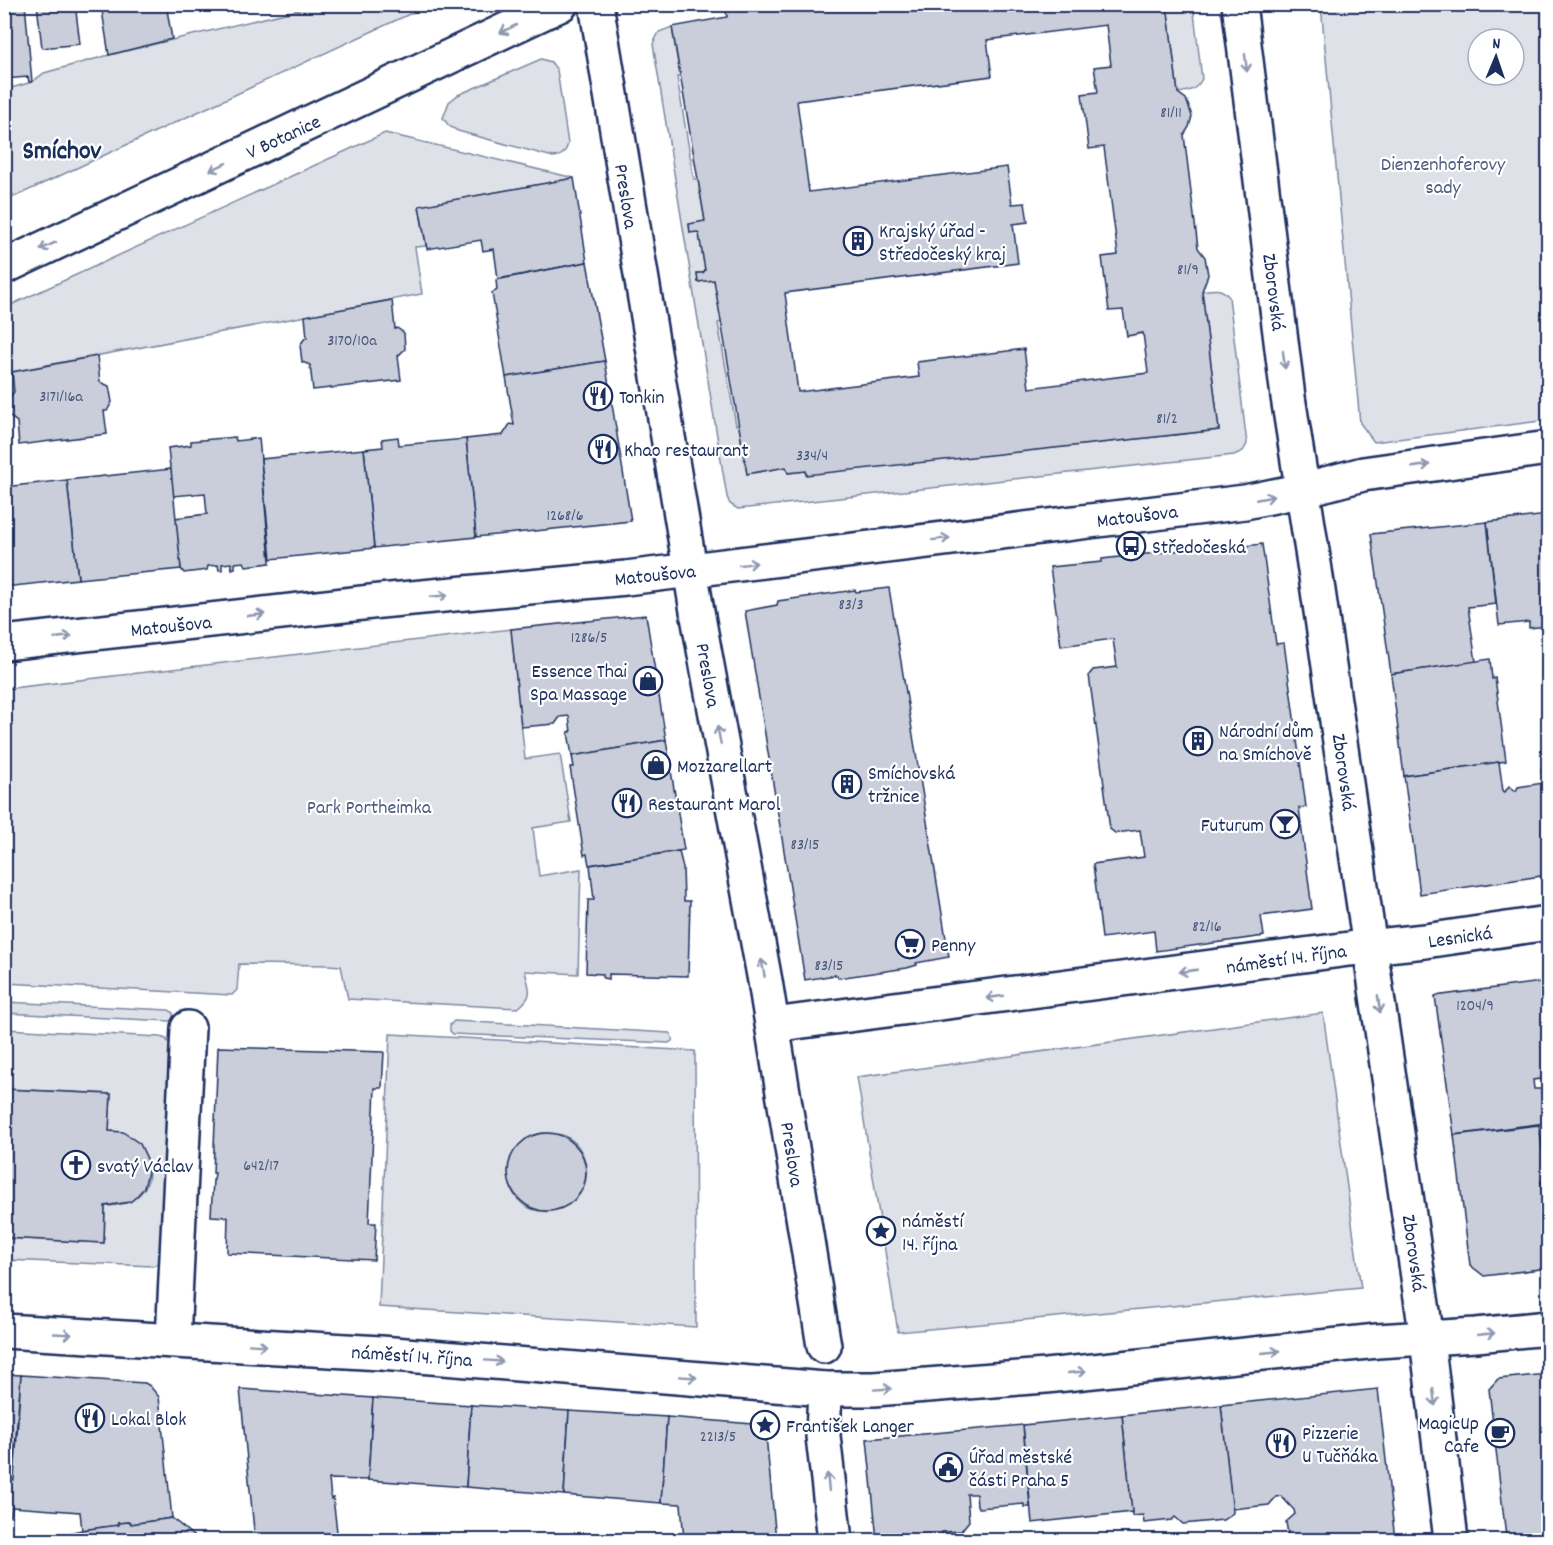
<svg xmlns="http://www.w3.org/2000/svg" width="1553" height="1545" viewBox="0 0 1553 1545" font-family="Dekko,sans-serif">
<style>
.green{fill:#dee1e7;stroke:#7c88a2;stroke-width:1.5;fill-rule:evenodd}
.building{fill:#caceda;stroke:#1b2f5e;stroke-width:1.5;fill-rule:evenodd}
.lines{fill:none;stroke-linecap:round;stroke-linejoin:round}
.minor-casing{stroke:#1b2f5e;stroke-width:38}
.major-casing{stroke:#1b2f5e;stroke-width:38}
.minor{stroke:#fff;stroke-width:33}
.major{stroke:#fff;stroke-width:33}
.oneway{stroke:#8d97ae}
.labels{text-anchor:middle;stroke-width:4.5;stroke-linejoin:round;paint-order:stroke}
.number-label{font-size:16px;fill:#47577d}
.street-label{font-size:20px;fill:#1b2f5e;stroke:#fff}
.park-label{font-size:20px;fill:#4c5c80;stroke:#fff}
.poi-label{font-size:20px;fill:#1b2f5e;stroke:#fff;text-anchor:start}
.district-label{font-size:26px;font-weight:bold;fill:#1b2f5e;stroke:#fff}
</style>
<rect width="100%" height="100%" fill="#fff"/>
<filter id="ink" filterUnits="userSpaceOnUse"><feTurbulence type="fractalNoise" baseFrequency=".0167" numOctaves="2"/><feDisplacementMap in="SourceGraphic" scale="12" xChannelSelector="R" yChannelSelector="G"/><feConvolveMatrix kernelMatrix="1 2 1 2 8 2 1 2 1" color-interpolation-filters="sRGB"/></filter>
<g filter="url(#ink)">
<g class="green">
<polygon points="319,5 429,5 14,197 5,179 4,90 32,82 44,73 109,55"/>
<path d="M1167 5H1193L1202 79C1196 90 1190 91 1178 93Z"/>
<path d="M1321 5H1548V420L1374 442 1360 423ZM1478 39H1514V75H1478Z"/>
<path d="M672 27 680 76 677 77 694 179H698L705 221 689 224 690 232H697L699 234 705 270 703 273H697L698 282 714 280 722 322 718 323 736 425H739L747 474 786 467 788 473 806 471V474L1219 430 1202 291C1213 289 1222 287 1229 297L1247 444 1243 451 1234 455 738 509 730 504 727 497 653 44 659 32Z"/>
<path d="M541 59 551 62 557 70 568 144C565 153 563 156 553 157L458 131 449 126 443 118 449 102 458 95Z"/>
<polygon points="385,133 574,178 419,206 426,246 415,247 422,294 5,373 4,308"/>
<path d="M511 629 525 759 560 754 571 822 533 828 539 876 581 869 578 974 525 971C529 989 535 995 518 1008L348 999 341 966 329 965 239 964 237 990 232 995 5 983 4 689Z"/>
<polygon points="5,1002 169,1010 173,1013 173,1018 170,1021 5,1013"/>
<polygon points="1323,1013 1361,1288 898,1332 857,1077"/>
<polygon points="454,1021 670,1033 673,1040 669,1043 453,1034 450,1031 450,1025"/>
<path d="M5 1029 160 1037 166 1039 172 1047 161 1262 153 1266 5 1260V1238L104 1243 105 1206C113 1206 121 1205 128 1202 166 1186 148 1132 109 1131L111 1094 5 1089Z"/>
<path d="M390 1034 695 1051 696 1327 379 1307ZM542 1133C550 1133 557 1133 565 1136 586 1146 593 1176 579 1195 572 1204 563 1209 552 1211 502 1218 490 1145 542 1133Z"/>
</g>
<g class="building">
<polygon points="4,4 25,4 32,82 29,82 28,77 4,79"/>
<polygon points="37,4 75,4 80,44 42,48"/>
<polygon points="101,4 166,4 172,39 109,55"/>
<path d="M735 4H1167L1178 93 1186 99 1192 116 1189 127 1184 135 1198 248 1205 257 1208 275 1202 291 1219 430 806 475V471L788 473 786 467 747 474 714 280 698 282 697 273H703L705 270 699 234 697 232 690 233 689 224 705 221 672 27 727 17 725 6ZM1106 25 1111 65 1094 67 1098 92 1082 94 1089 149 1104 147 1118 255 1102 257 1109 311 1123 310 1127 336 1143 333 1148 373 1029 388 1024 349 917 362 919 377 798 392 785 293 1018 263 1013 224 1028 222 1025 203 1012 204 1007 167 809 192 797 101 992 76 987 40Z"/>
<polygon points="574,178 587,262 498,279 494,249 483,251 481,240 427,249 419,206"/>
<polygon points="587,262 605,361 506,377 492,293 497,290 496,280"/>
<polygon points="392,300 395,329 397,328 404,333 405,349 398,356 401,380 313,390 310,365 302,362 300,345 305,338 307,338 305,316"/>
<polygon points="97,356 100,382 109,386 112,402 107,411 104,411 107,434 19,445 17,422 8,415 6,400 14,392 12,372"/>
<polygon points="605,361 631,521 476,537 466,439 503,435 510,424 514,425 506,377"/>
<polygon points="235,437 236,441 259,438 270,561 270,563 246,566 244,562 235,563 235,568 232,569 231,563 222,564 222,570 219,570 218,565 208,566 207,570 184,573 181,569 175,518 207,514 205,493 173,496 168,448 191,445 191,441"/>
<polygon points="398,437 399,445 466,439 476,537 374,548 364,449 383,447 382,439"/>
<polygon points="364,449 374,548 271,559 261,459"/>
<polygon points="171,469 181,569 78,579 67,480"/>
<polygon points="67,480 78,579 4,587 4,487"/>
<polygon points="1548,515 1548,626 1529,628 1529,622 1499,625 1487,522"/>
<polygon points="1487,522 1496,604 1468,607 1476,662 1391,674 1371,534"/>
<polygon points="1262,544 1276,644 1284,643 1306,807 1299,808 1312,909 1261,916 1264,936 1156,951 1154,931 1102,938 1093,864 1144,857 1140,830 1115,833 1110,829 1089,675 1093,670 1117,667 1113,639 1061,646 1050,567 1102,562 1102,559 1210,547 1210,550"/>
<polygon points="889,588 949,957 916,963 917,965 907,968 838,978 837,975 835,975 805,980 745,611 777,605 778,601 855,590 856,592"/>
<polygon points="646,615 666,740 572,756 568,732 571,732 569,716 560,717 555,724 521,727 511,629"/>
<polygon points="1490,659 1492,679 1495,678 1506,761 1404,776 1391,674"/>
<polygon points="666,740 684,850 589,865 587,854 584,855 570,767 574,767 572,756"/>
<polygon points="1499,762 1503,791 1505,792 1509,786 1516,791 1518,787 1543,783 1548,822 1548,875 1420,894 1404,776"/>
<polygon points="1548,768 1548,822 1541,769"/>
<polygon points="679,851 683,868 684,901 690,901 688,976 609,974 609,979 603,978 603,974 586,973 588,900 594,900 590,865"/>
<polygon points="1548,981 1548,1048 1541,982"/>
<polygon points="1541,982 1548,1048 1548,1078 1533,1080 1534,1089 1541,1089 1545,1123 1454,1135 1435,996"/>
<polygon points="218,1047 384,1052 382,1088 375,1088 369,1223 376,1223 374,1260 227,1253 228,1217 211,1216 213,1180 214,1180 215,1173 213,1173"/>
<polygon points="4,1089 111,1094 109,1131 123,1132 140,1144 148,1161 148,1172 144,1188 136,1197 130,1202 105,1206 104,1243 4,1238"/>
<polygon points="1539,1125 1547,1180 1541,1181 1542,1193 1548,1193 1548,1268 1484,1276 1470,1265 1454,1135"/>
<circle cx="547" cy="1172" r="39"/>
<polygon points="4,1374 21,1375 14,1460 4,1459"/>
<polygon points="1548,1374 1548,1531 1506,1537 1489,1389 1498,1379"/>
<polygon points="21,1375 145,1383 150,1386 159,1397 172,1518 131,1524 130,1522 118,1523 119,1525 82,1530 80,1512 12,1507 11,1516 4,1514 4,1479 14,1480"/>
<polygon points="240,1389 373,1398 368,1480 329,1479 331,1499 333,1498 338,1540 255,1540"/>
<polygon points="1378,1389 1395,1540 1289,1540 1286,1522 1295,1514 1294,1510 1281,1496 1276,1497 1269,1505 1232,1509 1221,1405"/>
<polygon points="373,1398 471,1405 466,1487 368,1480"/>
<polygon points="471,1405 569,1411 564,1495 466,1487"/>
<polygon points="1221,1405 1233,1513 1223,1520 1183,1524 1175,1517 1172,1520 1144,1523 1143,1515 1132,1516 1122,1415"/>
<polygon points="569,1411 667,1417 661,1503 564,1495"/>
<polygon points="1122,1415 1132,1512 1032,1523 1023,1425"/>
<polygon points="667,1417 765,1425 776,1540 684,1540 681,1504 661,1503"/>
<polygon points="1023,1425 1030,1507 1024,1507 1024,1504 979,1508 977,1506 976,1494 967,1494 969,1521 961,1531 942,1532 943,1540 877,1540 867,1439"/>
<polygon points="172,1518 198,1540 56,1540 63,1534 82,1530 119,1525 118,1523 130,1522 131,1524"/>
<polygon points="1548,1531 1548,1540 1507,1540 1506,1537"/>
</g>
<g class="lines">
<g class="minor-casing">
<g id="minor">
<polyline points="596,4 697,611 765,981 824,1346"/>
<polyline points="4,643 380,601 626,578 1245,502 1303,490"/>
<polyline points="773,1025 1349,949 1425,941 1548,923"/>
<polyline points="4,1331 381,1353 825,1389 874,1389 1046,1376 1377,1341 1476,1335 1548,1328"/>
<polyline points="173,1340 188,1028"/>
<polyline points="825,1389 823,1436 835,1540"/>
</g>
</g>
<g class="major-casing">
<g id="major">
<polyline points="1239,4 1288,397 1315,570 1427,1339 1451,1540"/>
<polyline points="4,267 561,4"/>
<polyline points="1303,490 1363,474 1548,448"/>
</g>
</g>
<use href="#minor" class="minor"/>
<use href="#major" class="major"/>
</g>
<defs><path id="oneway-shaft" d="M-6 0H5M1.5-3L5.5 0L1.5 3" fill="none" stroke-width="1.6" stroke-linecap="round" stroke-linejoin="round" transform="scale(1.5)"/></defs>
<g class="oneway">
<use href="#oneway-shaft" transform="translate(508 29) rotate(154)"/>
<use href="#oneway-shaft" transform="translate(1246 63) rotate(83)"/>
<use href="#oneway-shaft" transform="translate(218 167) rotate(155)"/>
<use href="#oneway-shaft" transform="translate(48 246) rotate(155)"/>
<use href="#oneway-shaft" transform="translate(1284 360) rotate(83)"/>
<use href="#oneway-shaft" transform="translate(1421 466) rotate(-8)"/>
<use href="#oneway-shaft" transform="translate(1265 498) rotate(-11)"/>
<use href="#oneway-shaft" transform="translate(941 539) rotate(-7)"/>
<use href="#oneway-shaft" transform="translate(748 564) rotate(-7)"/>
<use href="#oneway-shaft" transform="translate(439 596) rotate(-5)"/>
<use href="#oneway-shaft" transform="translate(256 615) rotate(-6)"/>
<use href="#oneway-shaft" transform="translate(63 637) rotate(-6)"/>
<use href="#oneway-shaft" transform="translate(719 735) rotate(-101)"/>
<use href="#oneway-shaft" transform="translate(763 968) rotate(-101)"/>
<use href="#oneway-shaft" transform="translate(1188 971) rotate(172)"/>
<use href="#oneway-shaft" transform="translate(995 997) rotate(172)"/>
<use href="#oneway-shaft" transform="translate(1379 1004) rotate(82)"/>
<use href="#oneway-shaft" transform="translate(63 1334) rotate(3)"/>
<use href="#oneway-shaft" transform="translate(1486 1334) rotate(-6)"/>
<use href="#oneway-shaft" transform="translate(258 1345) rotate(4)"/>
<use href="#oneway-shaft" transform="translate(1271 1352) rotate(-6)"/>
<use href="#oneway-shaft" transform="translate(494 1361) rotate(4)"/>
<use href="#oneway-shaft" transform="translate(1077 1372) rotate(-6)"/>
<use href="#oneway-shaft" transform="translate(688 1377) rotate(4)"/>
<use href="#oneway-shaft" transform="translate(883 1389) rotate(-4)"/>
<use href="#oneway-shaft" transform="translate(1434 1397) rotate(83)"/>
<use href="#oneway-shaft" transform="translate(828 1482) rotate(-96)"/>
</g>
</g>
<defs>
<g id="building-ring" transform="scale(1.5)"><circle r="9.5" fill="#fff" stroke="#1b2f5e" stroke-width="1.5"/><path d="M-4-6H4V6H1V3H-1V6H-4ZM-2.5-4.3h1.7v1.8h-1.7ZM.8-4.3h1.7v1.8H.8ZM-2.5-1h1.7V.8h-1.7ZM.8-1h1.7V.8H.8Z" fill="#1b2f5e"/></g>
<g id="restaurant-ring" transform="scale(1.5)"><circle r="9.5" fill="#fff" stroke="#1b2f5e" stroke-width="1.5"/><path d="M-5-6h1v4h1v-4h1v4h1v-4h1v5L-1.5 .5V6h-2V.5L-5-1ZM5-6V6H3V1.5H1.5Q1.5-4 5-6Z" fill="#1b2f5e"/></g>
<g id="bus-ring" transform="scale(1.5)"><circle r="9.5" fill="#fff" stroke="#1b2f5e" stroke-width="1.5"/><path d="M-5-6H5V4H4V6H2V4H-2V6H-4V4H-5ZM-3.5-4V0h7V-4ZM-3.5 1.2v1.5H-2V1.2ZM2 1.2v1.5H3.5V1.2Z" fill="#1b2f5e"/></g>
<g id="shop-ring" transform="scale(1.5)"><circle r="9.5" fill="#fff" stroke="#1b2f5e" stroke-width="1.5"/><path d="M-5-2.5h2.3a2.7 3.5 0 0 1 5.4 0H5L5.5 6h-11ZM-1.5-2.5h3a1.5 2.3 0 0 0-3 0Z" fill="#1b2f5e"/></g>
<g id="bar-ring" transform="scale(1.5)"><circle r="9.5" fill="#fff" stroke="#1b2f5e" stroke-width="1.5"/><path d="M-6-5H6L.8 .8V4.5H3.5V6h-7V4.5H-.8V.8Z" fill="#1b2f5e"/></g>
<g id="supermarket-ring" transform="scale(1.5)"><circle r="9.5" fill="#fff" stroke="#1b2f5e" stroke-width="1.5"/><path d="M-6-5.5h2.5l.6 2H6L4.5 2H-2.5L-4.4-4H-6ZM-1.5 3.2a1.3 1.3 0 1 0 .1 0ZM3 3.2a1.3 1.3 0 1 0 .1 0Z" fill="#1b2f5e"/></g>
<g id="church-ring" transform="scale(1.5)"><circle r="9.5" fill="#fff" stroke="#1b2f5e" stroke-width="1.5"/><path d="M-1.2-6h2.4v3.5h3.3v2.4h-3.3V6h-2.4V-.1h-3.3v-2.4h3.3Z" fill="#1b2f5e"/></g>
<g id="sight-ring" transform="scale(1.5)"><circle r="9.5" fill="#fff" stroke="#1b2f5e" stroke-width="1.5"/><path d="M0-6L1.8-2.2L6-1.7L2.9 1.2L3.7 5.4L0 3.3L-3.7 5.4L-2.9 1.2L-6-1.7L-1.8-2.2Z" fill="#1b2f5e"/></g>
<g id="cafe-ring" transform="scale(1.5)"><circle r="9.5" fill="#fff" stroke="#1b2f5e" stroke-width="1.5"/><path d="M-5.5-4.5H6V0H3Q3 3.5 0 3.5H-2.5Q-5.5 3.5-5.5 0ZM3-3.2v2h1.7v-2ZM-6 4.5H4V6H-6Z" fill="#1b2f5e"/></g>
<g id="civic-ring" transform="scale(1.5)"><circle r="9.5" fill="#fff" stroke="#1b2f5e" stroke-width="1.5"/><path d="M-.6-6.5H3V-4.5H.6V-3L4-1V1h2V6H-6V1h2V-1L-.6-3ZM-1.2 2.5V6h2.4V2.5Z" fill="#1b2f5e"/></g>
</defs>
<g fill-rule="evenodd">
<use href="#building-ring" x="858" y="241"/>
<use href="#restaurant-ring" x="598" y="396"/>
<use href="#restaurant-ring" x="603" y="449"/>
<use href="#bus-ring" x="1131" y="546"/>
<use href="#shop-ring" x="648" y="681"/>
<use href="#building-ring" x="1198" y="741"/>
<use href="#shop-ring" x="656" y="765"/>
<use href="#building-ring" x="847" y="784"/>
<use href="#restaurant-ring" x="627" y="803"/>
<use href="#bar-ring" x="1285" y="824"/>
<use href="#supermarket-ring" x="910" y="944"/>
<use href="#church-ring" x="76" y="1165"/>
<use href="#sight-ring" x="881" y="1231"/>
<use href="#restaurant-ring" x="90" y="1418"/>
<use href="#sight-ring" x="765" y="1425"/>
<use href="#cafe-ring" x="1500" y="1433"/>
<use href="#restaurant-ring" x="1281" y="1443"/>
<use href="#civic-ring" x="948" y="1467"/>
</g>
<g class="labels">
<g class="number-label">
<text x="1171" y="117">81/11</text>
<text x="1188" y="274">81/9</text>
<text x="352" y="345">3170/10a</text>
<text x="61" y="401">3171/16a</text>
<text x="1167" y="423">81/2</text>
<text x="812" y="460">334/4</text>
<text x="565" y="520">1268/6</text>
<text x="851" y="609">83/3</text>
<text x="589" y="642">1286/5</text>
<text x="805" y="849">83/15</text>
<text x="1207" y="931">82/16</text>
<text x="829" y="970">83/15</text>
<text x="1475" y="1010">1204/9</text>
<text x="261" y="1170">642/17</text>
<text x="718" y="1441">2213/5</text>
</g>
<g class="street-label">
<text transform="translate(283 136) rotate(-25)" y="7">V Botanice</text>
<text transform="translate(627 196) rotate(81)" y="7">Preslova</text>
<text transform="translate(1275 292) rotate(83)" y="7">Zborovská</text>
<text transform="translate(1137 515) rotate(-7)" y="7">Matoušova</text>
<text transform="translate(655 574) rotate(-6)" y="7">Matoušova</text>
<text transform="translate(171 625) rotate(-6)" y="7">Matoušova</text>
<text transform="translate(709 675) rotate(80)" y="7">Preslova</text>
<text transform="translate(1345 772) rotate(82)" y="7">Zborovská</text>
<text transform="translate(1460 936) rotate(-8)" y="7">Lesnická</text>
<text transform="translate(1286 958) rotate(-8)" y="7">náměstí 14. října</text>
<text transform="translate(793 1154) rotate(81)" y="7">Preslova</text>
<text transform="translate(1415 1253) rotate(82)" y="7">Zborovská</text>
<text transform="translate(412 1355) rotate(4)" y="7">náměstí 14. října</text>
</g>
<g class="park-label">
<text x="1443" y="170">Dienzenhoferovy<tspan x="1443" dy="23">sady</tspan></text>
<text x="369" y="813">Park Portheimka</text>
</g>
<g class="poi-label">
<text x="879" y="237">Krajský úřad -<tspan x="879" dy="23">Středočeský kraj</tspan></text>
<text x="619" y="403">Tonkin</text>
<text x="624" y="456">Khao restaurant</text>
<text x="1152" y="553">Středočeská</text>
<text x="627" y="677" text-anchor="end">Essence Thai<tspan x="627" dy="23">Spa Massage</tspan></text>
<text x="1219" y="737">Národní dům<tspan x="1219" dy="23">na Smíchově</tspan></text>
<text x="677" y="772">Mozzarellart</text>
<text x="868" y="779">Smíchovská<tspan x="868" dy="23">tržnice</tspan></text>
<text x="648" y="810">Restaurant Marol</text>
<text x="1264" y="831" text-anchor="end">Futurum</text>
<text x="931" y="951">Penny</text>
<text x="97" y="1172">svatý Václav</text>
<text x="902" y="1227">náměstí<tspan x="902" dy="23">14. října</tspan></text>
<text x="111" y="1425">Lokal Blok</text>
<text x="1479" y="1429" text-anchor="end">MagicUp<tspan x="1479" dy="23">Cafe</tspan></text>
<text x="786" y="1432">František Langer</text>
<text x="1302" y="1439">Pizzerie<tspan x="1302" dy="23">U Tučňáka</tspan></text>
<text x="969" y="1463">Úřad městské<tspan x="969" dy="23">části Praha 5</tspan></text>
</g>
<g class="district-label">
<text x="62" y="158">Smíchov</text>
</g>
</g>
<rect width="1553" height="1545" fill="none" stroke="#fff" stroke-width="24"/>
<rect x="12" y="12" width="1529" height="1521" fill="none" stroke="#1b2f5e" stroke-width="2" filter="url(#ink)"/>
<g transform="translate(1496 57) rotate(2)"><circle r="28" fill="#ffffff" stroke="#a4acbf" stroke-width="1.5"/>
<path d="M0-4.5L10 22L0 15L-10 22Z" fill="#1b2f5e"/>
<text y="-9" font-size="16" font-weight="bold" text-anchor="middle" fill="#1b2f5e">N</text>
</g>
</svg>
